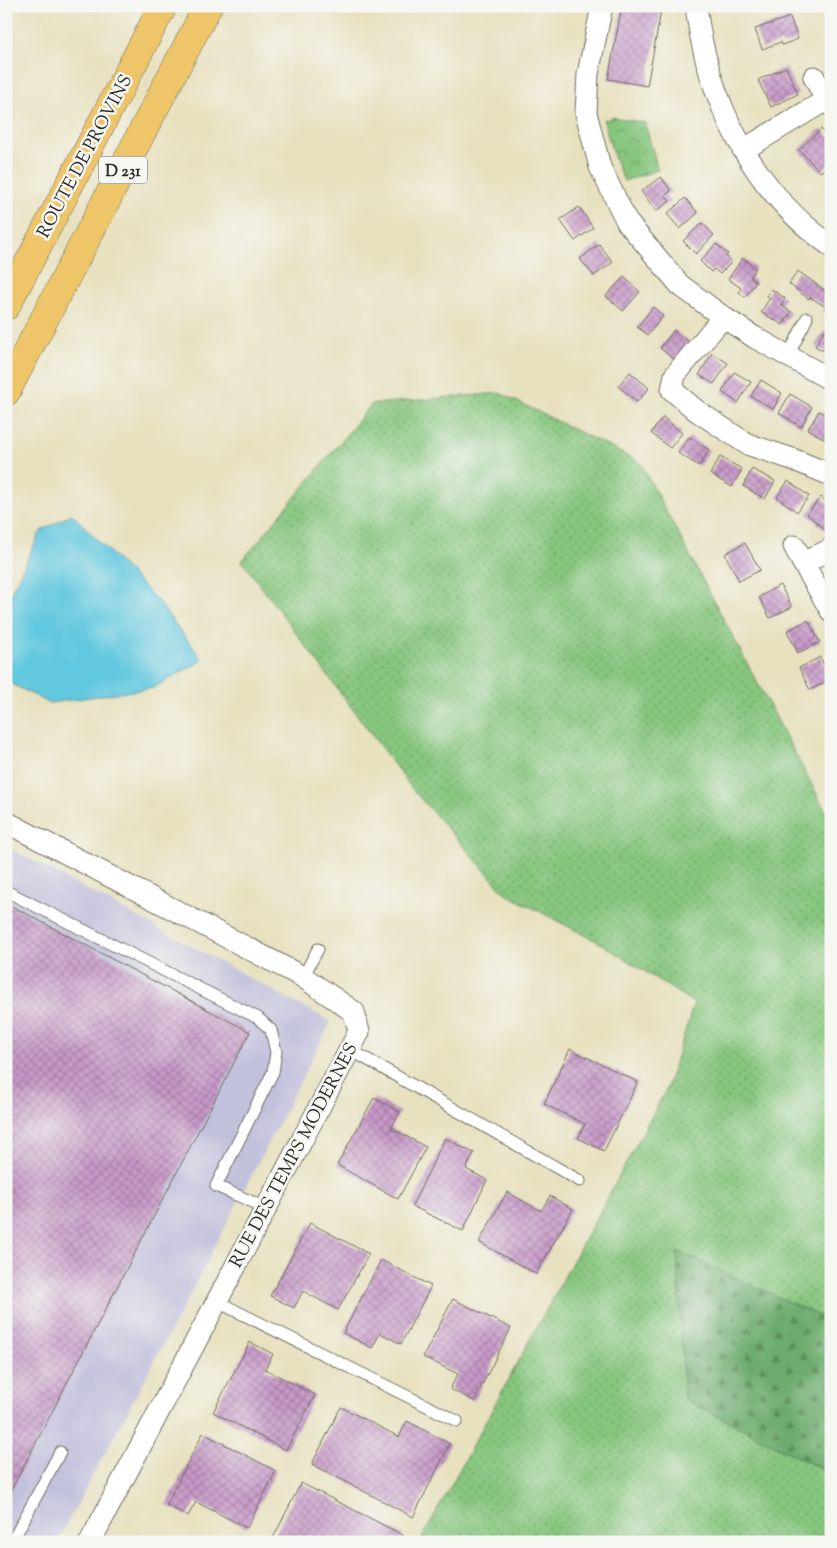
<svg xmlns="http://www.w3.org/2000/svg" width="837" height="1548" viewBox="0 0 837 1548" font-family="'Sorts Mill Goudy',serif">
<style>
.industrial{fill:#c2c1dc}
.grass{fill:url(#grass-dots);stroke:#587854}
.forest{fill:url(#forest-firs);stroke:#4c6b4c}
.park{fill:url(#park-crowns);stroke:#587854}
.water{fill:#62c8df;stroke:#467a85}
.building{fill:url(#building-cross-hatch)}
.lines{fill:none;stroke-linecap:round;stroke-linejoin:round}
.service-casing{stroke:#6d6b5f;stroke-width:13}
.minor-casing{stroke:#6d6b5f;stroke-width:23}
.primary-casing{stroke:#6d6b5f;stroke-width:29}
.service{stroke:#fff;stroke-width:11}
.minor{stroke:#fff;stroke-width:21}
.primary{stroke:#eec569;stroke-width:28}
.labels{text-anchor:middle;stroke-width:5;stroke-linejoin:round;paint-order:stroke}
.shield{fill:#f6f6f2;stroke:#686867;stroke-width:1}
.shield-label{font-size:16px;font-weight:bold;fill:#2b2b2b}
.street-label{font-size:18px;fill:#2b2b2b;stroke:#f6f6f2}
</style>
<defs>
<pattern id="grass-dots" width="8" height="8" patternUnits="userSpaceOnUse" patternTransform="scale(1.25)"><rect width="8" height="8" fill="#86c67e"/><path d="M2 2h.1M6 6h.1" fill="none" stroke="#6ea167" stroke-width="1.8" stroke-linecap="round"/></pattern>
<pattern id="forest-firs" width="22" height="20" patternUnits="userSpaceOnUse" patternTransform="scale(1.25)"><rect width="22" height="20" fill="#6cab6d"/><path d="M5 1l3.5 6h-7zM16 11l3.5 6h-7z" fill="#598b5a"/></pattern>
<pattern id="park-crowns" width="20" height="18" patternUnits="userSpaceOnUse" patternTransform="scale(1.25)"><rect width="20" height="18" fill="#86c67e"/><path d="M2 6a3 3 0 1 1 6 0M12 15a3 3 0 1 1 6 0" fill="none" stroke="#6ea167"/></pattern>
<pattern id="building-cross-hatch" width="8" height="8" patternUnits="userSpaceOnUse" patternTransform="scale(1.25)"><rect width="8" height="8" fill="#c799c9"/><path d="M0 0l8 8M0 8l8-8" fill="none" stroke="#a27da3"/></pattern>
</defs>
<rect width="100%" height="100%" fill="#f6f6f2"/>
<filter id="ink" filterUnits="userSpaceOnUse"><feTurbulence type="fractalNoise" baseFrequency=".02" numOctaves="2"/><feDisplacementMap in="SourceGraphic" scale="10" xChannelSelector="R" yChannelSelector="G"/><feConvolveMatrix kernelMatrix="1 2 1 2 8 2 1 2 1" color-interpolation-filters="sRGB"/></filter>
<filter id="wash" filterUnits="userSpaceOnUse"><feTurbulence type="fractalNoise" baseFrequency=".0096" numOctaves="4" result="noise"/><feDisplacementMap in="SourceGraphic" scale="20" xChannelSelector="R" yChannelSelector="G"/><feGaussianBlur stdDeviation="1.12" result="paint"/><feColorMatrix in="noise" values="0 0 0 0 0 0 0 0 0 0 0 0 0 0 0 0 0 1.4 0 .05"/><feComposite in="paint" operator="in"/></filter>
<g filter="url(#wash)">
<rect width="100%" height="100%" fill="#e7e1bf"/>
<polygon class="industrial" points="6,846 331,1022 185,1304 57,1542 6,1542"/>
<polygon class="grass" points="500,393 640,462 831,821 831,1542 420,1542 667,1088 694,1003 600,943 506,894 413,790 242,561 372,404"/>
<polygon class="forest" points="677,1251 831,1321 831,1474 684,1399"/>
<path class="park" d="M611 117 645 123 658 170 624 181C615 161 608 140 604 119L610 120Z"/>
<polygon class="water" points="72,514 155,598 203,660 153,688 49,703 6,681 6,603 41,531"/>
<g id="blocks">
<g class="building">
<polygon points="622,6 662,6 647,86 608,79"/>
<polygon points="790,17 798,39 782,45 781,42 762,49 755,29"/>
<polygon points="786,67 798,94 771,107 758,80"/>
<polygon points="821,129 831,139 831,161 821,172 799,150"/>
<polygon points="661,177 671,191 665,195 670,201 656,211 641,191"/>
<polygon points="685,198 698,213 680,229 667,214"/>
<polygon points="579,207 593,228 575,241 560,220"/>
<polygon points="702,223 714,235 696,254 683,241"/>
<polygon points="599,244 613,262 594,276 580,259"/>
<polygon points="716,244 728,254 726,256 732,262 720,274 714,269 711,272 700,261"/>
<polygon points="743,258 756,268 750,277 756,282 745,297 739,292 741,288 728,279"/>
<polygon points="798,271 831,295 831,312 824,309 826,307 810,297 809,299 789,284"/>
<polygon points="624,277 640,292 623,311 606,296"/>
<polygon points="771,289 785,298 781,305 791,312 783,325 761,312 770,298 767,296"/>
<polygon points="653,307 663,316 648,335 637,327"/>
<polygon points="674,330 689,342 675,360 660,348"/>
<polygon points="824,331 831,335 831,355 815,346"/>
<polygon points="712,353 728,363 714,384 699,375"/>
<polygon points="630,372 649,388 637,402 618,386"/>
<polygon points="734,372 751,382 738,403 722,392"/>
<polygon points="761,380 782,393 773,409 751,396"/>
<polygon points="790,394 812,407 801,427 779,413"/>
<polygon points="819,411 831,418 831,443 808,429"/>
<polygon points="663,417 682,433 670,448 651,433"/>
<polygon points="689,437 709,450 699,466 678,453"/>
<polygon points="720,457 742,469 732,487 710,474"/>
<polygon points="752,469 775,481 765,499 743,486"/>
<polygon points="788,481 809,496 797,512 777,497"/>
<polygon points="821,497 831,506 831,524 825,530 807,514"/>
<polygon points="745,543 760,570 739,581 725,554"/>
<polygon points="780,585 792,607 770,618 759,597"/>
<polygon points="808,620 820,642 798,653 787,631"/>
<polygon points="820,657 831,679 810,690 799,668"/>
<polygon points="6,903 250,1032 6,1500"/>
<polygon points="570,1049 638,1082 604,1151 578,1138 585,1124 544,1104"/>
<polygon points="374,1098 400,1112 391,1128 426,1147 398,1199 337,1165"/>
<polygon points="445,1138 474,1153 466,1169 487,1180 463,1231 412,1206"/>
<polygon points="507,1192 541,1211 550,1196 573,1209 536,1274 479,1242"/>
<polygon points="310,1223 369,1254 338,1310 303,1291 294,1308 270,1296"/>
<polygon points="381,1260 431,1286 401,1344 380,1333 372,1348 343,1333"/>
<polygon points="453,1299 511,1328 474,1401 450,1389 458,1374 423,1357"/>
<polygon points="250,1342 273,1354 265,1369 315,1395 286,1450 213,1412"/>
<polygon points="341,1407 399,1437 407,1421 450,1444 413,1517 312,1464"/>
<polygon points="203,1433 276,1471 247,1528 196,1502 188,1516 166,1505"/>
<polygon points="301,1483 403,1535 399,1542 271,1542"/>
</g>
</g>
</g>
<g filter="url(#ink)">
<use href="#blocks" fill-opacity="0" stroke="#6d6b5f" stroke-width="1"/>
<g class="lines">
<g class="service-casing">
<g id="service">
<polyline points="788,356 807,318"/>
<polyline points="6,891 258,1018 271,1030 276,1052 273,1072 216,1186 266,1208"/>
<polyline points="303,977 318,949"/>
<polyline points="349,1049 580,1181"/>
<polyline points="216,1301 457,1421"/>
<polyline points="12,1542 60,1452"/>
</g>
</g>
<g class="minor-casing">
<g id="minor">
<polyline points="602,6 588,74 586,113 600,167 627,222 680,285 723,317 754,337 831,380"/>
<path d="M696 6C707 100 753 191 831 246"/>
<polyline points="814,77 826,100 831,106"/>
<polyline points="743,150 831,97"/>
<polyline points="723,317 675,375 672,390 697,411 747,444 792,459 831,475"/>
<polyline points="794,546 803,563"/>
<polyline points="831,549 803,563 831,611"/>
<polyline points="6,822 303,977 354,1012 359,1032 90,1542"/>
</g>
</g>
<g class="primary-casing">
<g id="primary">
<polyline points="6,306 163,6"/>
<polyline points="6,392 208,6"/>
</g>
</g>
<use href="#service" class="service"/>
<use href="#minor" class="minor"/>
<use href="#primary" class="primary"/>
</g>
</g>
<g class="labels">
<rect class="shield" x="99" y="156.5" width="48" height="27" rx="4"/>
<g class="shield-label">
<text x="123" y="176">D 231</text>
</g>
<g class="street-label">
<text transform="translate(84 156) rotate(-62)" y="6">ROUTE DE PROVINS</text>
<text transform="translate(293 1155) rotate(-62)" y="6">RUE DES TEMPS MODERNES</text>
</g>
</g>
<rect width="837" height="1548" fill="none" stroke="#f6f6f2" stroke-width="25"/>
</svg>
